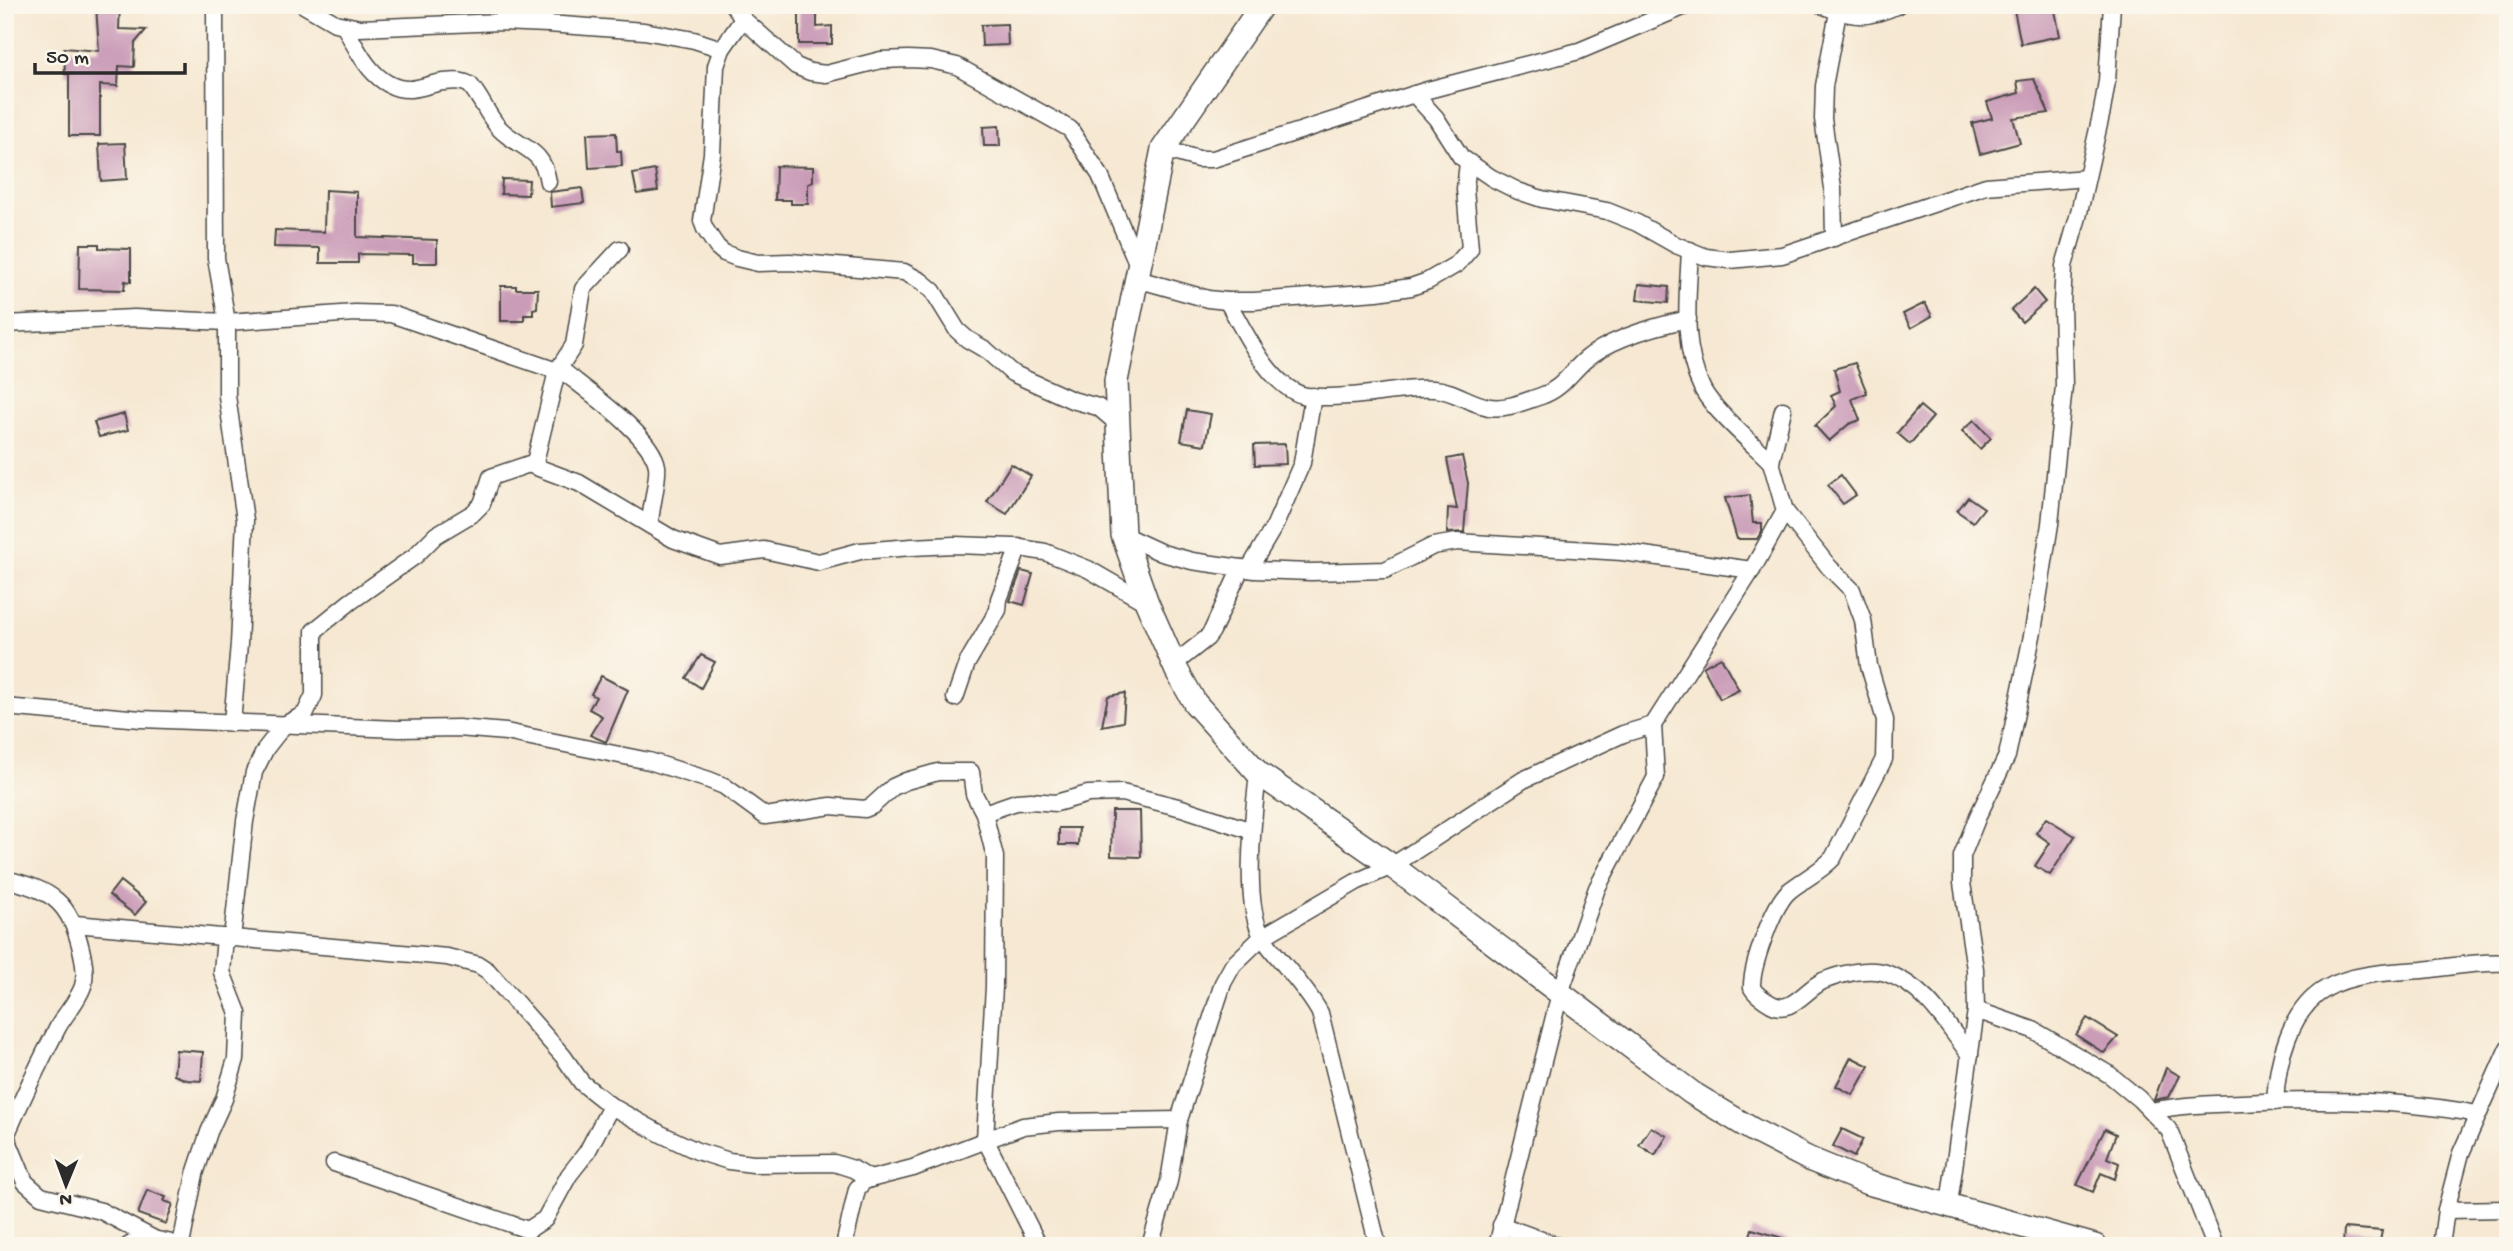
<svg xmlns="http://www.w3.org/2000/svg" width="2513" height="1251" viewBox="0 0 2513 1251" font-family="'Gochi Hand',sans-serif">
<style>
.building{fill:#ca9cb8}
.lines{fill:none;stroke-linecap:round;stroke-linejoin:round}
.street-casing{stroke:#494744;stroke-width:19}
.secondary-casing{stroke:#494744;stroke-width:26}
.street{stroke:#fff;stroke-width:16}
.secondary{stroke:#fff;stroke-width:23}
</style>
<rect width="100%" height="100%" fill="#fbf7ec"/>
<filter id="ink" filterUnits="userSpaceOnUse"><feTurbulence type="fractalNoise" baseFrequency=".0143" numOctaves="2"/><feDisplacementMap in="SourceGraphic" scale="14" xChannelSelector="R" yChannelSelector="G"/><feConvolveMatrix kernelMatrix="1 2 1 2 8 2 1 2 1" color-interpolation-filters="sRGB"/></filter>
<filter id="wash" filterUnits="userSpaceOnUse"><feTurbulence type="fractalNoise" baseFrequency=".00686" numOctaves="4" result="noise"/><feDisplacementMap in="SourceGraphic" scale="28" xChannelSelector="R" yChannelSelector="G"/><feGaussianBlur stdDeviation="1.57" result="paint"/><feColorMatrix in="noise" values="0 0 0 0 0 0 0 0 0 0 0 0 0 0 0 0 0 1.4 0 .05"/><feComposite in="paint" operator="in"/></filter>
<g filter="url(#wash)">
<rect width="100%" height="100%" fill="#f6e8d2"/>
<g id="blocks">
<g class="building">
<polygon points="96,5 120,5 119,29 146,30 135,43 134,67 119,66 118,86 100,85 100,136 69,136 69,74 65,74 64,48 99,51"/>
<polygon points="2013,5 2054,5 2060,36 2021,44"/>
<polygon points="799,6 817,6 817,27 832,26 832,44 799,44"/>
<polygon points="1007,24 1008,45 982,46 981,25"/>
<polygon points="2034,79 2049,113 2013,118 2020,143 1980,154 1972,123 1992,118 1987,102 2019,93 2017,81"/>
<polygon points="999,126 1000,146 984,146 983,127"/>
<polygon points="616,133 617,151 621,151 622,166 589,168 587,134"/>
<polygon points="125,143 127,179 101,181 99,144"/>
<polygon points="776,166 813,167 813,182 808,184 808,204 791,204 791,200 775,200"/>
<polygon points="655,170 658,191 637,194 633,174"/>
<polygon points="502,179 529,180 528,195 501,194"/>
<polygon points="582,188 584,203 551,207 550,192"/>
<polygon points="325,190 357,192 357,237 437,240 437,263 413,263 413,255 358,254 358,263 320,263 320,248 274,247 275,230 324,232"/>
<polygon points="80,244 99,244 99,248 131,249 131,282 125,281 124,290 79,289"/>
<polygon points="1639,284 1669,287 1668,303 1637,300"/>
<polygon points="501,286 516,286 516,289 538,289 537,308 533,309 533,315 524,315 524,321 501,321"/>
<polygon points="2034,289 2045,302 2022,322 2011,310"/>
<polygon points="1925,303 1932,316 1911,328 1903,314"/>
<polygon points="1855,363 1867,393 1852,399 1860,420 1849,424 1829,441 1815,426 1836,406 1831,395 1840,391 1834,369"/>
<polygon points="1920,406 1933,417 1910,444 1897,433"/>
<polygon points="1187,410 1211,414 1205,445 1181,441"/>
<polygon points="124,414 128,430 99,437 94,422"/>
<polygon points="1974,420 1991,438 1980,449 1962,431"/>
<polygon points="1285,444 1286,464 1255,465 1254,445"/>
<polygon points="1462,456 1468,483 1464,532 1447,533 1448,508 1457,509 1447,459"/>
<polygon points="1011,464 1031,476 1007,514 987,502"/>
<polygon points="1841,475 1856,495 1843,504 1828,485"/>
<polygon points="1750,495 1753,523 1762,523 1762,531 1757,539 1737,539 1725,498"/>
<polygon points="1968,497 1984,508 1973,522 1957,511"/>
<polygon points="1021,571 1033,574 1024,605 1010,601"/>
<polygon points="701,655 715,662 701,688 686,678"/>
<polygon points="1721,657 1739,690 1720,699 1703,667"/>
<polygon points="601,676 628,690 606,742 590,735 602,716 589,709 596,697 591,694"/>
<polygon points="1125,693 1123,722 1102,726 1108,696"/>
<polygon points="1112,811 1140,811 1141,857 1111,856"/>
<polygon points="2046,818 2075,836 2050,875 2035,866 2050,843 2036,833"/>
<polygon points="1059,828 1079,828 1078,845 1059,845"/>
<polygon points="120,881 146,902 135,915 109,895"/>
<polygon points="2087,1018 2118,1037 2104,1053 2076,1035"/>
<polygon points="176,1050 203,1052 201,1081 187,1080 174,1075"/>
<polygon points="1851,1057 1869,1066 1853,1095 1836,1086"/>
<polygon points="2166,1068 2180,1076 2169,1097 2154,1100"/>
<polygon points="1651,1127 1667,1136 1655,1155 1639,1145"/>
<polygon points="1842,1129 1863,1139 1854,1157 1833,1146"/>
<polygon points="2105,1129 2116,1134 2107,1158 2119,1163 2115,1179 2101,1173 2093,1192 2077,1185"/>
<polygon points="147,1190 166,1197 164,1201 173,1204 166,1224 138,1214"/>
<polygon points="2344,1228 2382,1231 2379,1246 2343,1246"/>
<polygon points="1752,1229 1796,1242 1795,1246 1747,1246"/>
</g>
</g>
</g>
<g filter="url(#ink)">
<use href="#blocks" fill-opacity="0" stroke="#494744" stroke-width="2"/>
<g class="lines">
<g class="street-casing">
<g id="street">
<polyline points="215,5 216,258 227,322 227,396 245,520 239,644 232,723"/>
<polyline points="304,5 335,23 360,28 500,22 548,24 644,31 694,40 722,49"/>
<polyline points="733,5 743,19 796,66 810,72 826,74 881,60 908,59 931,60 957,66 1070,129 1100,175 1139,268"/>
<path d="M1821 5C1852 17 1867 20 1898 5"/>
<polyline points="743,19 722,49 716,66 712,154 702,221 705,229 717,247 724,253 737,258 758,263 790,262 904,272 921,281 933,291 957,330 967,339 986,350 1012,373 1072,400 1098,407 1118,424"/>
<path d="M344 25C357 51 376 91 411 89 422 88 433 83 444 82 453 81 461 80 470 85 481 98 487 114 498 127 518 149 543 146 548 182"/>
<polyline points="1414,94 1436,118 1461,157 1492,178 1518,191 1542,199 1607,211 1637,223 1676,245 1706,257 1730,260 1782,255 1986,186 2086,178"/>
<polyline points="1163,149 1198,159 1213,159 1424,91 1579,51 1688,5"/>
<polyline points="1834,238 1833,188 1823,119 1824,86 1838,12"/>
<path d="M1690 250C1688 295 1681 346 1702 388 1711 408 1754 445 1771 462"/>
<polyline points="1137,279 1208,299 1227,301 1254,301 1377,292 1411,287 1428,281 1457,264 1470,249 1465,189 1468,163"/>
<path d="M1227 301C1245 331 1267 383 1302 395 1316 399 1355 396 1371 394 1392 392 1412 387 1434 389 1454 390 1470 404 1489 407 1506 410 1525 401 1541 396 1562 389 1569 374 1585 360 1610 338 1656 326 1688 319"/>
<polyline points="5,324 134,318 227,322 355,313 391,314 557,371"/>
<path d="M559 368C584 389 652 435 657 466 659 479 650 509 650 525"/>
<path d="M1783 410 1771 462 1785 511 1829 567 1852 590 1863 620 1869 666 1885 720 1884 759 1833 858C1820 872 1804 879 1789 891 1773 905 1751 967 1752 988 1756 995 1762 998 1768 1002 1790 1018 1805 989 1823 981 1840 974 1868 967 1886 973 1925 986 1946 1024 1970 1055"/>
<polyline points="531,465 579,483 673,539 720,556 764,550 819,562 860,551 912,547 954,545 1014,547 1045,552 1088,569 1147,603"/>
<polyline points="1123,535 1162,553 1192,561 1255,570 1311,572 1385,570 1433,546 1457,542 1622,552 1752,570"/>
<polyline points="1249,569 1275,525 1302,463 1313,396"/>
<polyline points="1174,664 1207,638 1212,631 1241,568"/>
<polyline points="955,698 967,663 998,610 999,599 1019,547"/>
<polyline points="5,707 141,719 399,729 458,728 506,732 649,761 709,780 724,786 765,816 831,806 865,809 872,806 893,787 906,781 938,772 971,772 974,794 984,813 995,857 994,987 985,1139 1039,1246"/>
<path d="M1258 773C1254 813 1241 906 1264 939 1282 965 1305 985 1320 1013L1378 1246"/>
<polyline points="984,813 1016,802 1031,801 1056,803 1088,794 1122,793 1182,808 1252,831"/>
<path d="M5 879C52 890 70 902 81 949 84 961 86 975 83 986 78 1001 65 1014 58 1027 39 1063 21 1101 5 1138"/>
<polyline points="75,924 447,957 479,965 488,971 563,1056 582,1083 611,1106 661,1134 697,1151 729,1161 753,1164 834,1163 853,1169 870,1179"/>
<polyline points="232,938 245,821 254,772 266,748 284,725 305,714 314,695 314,631 350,602 415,556 436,535 473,513 482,504 491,477 535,462 557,371 574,345 583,289 620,249"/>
<polyline points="1976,1010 2033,1030 2110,1075 2139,1099 2169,1130 2215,1246"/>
<path d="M2275 1102C2277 1063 2289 1009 2327 988 2353 973 2392 972 2422 970 2450 967 2480 961 2508 963"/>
<path d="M2151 1111C2181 1105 2211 1104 2242 1103 2319 1099 2401 1099 2477 1114"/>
<polyline points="6,1136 25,1182 41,1196 101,1211 154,1239"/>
<polyline points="334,1163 528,1230 545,1219 569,1175 587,1152 611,1106"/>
<polyline points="1949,1204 1976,1010 1975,969 1962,883 1962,856 1978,816 2007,756 2033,631 2050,524 2064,386 2062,304 2064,266 2078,217 2102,111 2107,81 2112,5"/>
<polyline points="2446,1210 2508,1209"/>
<polyline points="1501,1225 1558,1246"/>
<polyline points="181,1245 195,1174 209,1132 224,1099 236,1059 238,1013 222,972 225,937"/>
<path d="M128 1246C145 1234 164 1241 182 1246"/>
<polyline points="844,1246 857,1189 863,1182 870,1179 913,1168 1023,1126 1059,1122 1179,1120"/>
<polyline points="1150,1246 1169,1181 1179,1120 1223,983 1233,965 1262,937 1356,882 1392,866 1523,780 1623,734 1653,725 1752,570 1785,511"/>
<polyline points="1497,1246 1560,993 1597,888 1656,777 1653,725"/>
<polyline points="2441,1246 2446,1210 2461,1153 2508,1048"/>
</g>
</g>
<g class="secondary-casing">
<polyline id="secondary" points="1262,5 1163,149 1116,381 1123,535 1147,603 1177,671 1195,703 1258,773 1392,866 1692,1093 1753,1130 1809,1159 1868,1183 2095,1246"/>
</g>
<use href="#street" class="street"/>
<use href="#secondary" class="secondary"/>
</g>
</g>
<rect width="2513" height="1251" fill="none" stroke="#fbf7ec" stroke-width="28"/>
<g transform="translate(66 1185) rotate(181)" stroke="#fbf7ec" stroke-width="5" paint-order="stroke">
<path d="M0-5L12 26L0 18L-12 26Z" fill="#2b2b2b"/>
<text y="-10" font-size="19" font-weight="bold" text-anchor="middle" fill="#2b2b2b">N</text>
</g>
<path d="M35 63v10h150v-10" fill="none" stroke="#2b2b2b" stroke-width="3.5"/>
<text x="46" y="63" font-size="21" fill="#2b2b2b" stroke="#fbf7ec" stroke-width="5" paint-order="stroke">50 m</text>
</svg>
